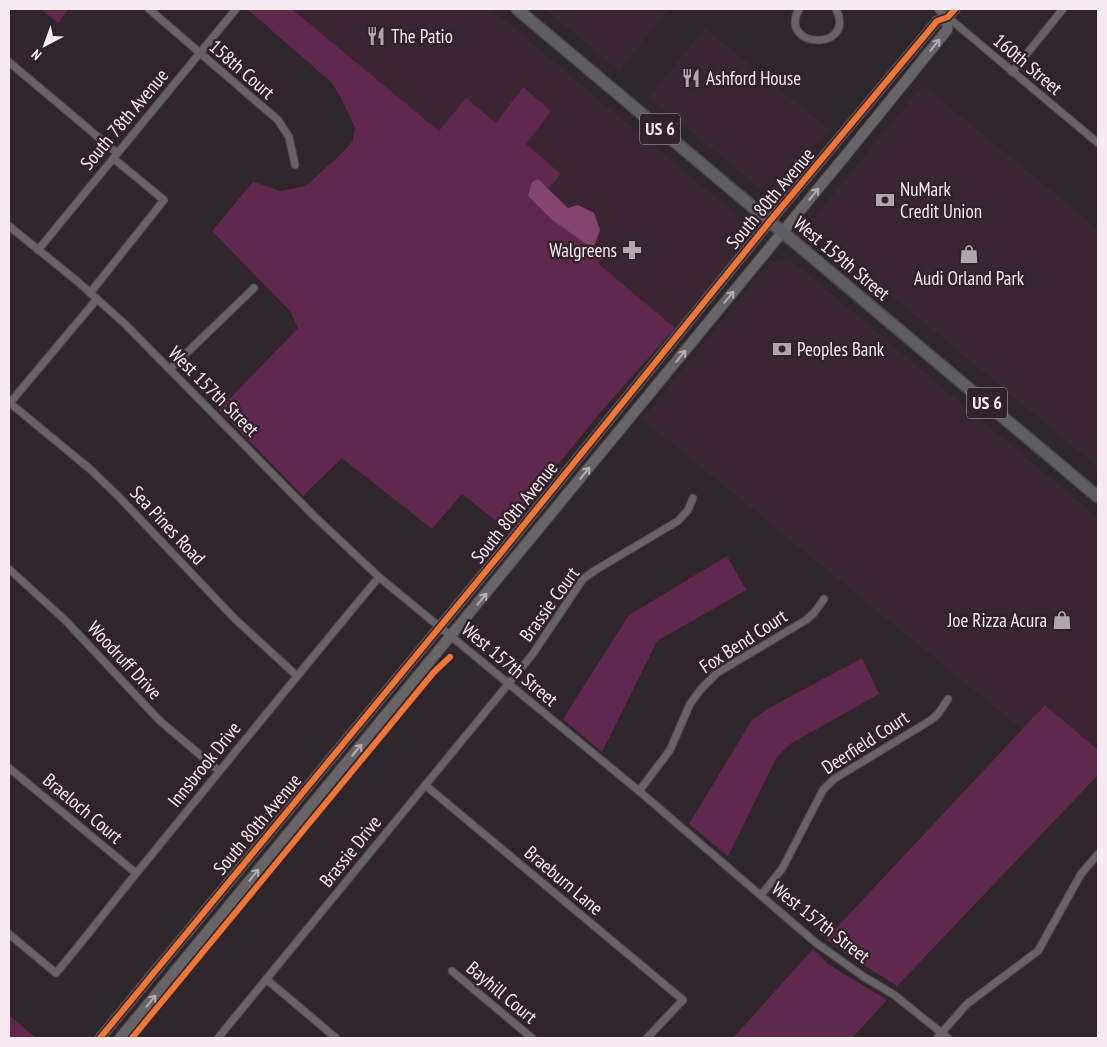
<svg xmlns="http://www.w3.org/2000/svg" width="1107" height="1047" viewBox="0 0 1107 1047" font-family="'PT Sans Narrow',sans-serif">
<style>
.built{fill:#392632}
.green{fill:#60284e}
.water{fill:#84446f}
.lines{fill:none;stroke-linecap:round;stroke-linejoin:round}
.street-casing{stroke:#4b4447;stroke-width:9}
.secondary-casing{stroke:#4b4447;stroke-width:12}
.primary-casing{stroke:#4b4447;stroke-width:14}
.street{stroke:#686165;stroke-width:7}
.secondary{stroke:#676467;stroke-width:10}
.primary{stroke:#5e5d60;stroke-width:11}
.cycleway-casing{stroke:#31222b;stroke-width:9}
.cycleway{stroke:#f07635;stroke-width:6}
.oneway{stroke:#b6aeb3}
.labels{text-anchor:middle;stroke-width:5;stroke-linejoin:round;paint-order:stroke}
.shield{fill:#31222b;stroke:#bbafb6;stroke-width:1}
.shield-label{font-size:18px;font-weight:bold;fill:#f6ebf1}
.poi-label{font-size:19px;fill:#f6ebf1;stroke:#31222b;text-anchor:start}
.street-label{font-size:19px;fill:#f6ebf1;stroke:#31222b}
</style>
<rect width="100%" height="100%" fill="#2e262a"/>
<g class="built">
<polygon points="292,9 491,9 740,218 747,230 745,243 675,328 599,263 601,255 593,249 600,230 568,208 548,189 561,174 526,144 523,87 496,123 439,131"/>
<polygon points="545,9 669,9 619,70"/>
<polygon points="705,28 830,130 780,189 763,191 649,97"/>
<polygon points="923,85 1098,229 1098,467 812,230 812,220"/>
<polygon points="781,259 793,262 1098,518 1098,750 1045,705 1023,730 642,419 769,262"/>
</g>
<g class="green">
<polygon points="41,9 69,9 58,23"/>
<polygon points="247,9 292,9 439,131 466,98 496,123 523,87 551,111 526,144 561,174 548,189 538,180 528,196 551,219 602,255 599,264 675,328 599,414 526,504 509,531 462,494 432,529 342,458 303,496 219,410 298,328 290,311 212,231 253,182 267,186 280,191 306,186 340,155 353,141 355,127 340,96 331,82"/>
<polygon points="727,556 746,590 657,641 602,752 563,719 629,615"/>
<polygon points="862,658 879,694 790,744 777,757 728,856 689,824 752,720 769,708"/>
<polygon points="1045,705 1098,750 1098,775 897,986 840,950 826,939"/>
<polygon points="813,949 828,964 887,1000 852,1038 733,1038"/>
<polygon points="9,1015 36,1038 9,1038"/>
</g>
<polygon class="water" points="538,179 568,208 578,205 594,213 600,230 593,249 551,219 528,196 532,182"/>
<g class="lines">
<g class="street-casing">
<g id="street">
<polyline points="149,9 278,120 289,137 295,165"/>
<path d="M799 9C777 49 857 52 836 9"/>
<polyline points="938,9 1098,143"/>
<polyline points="9,62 117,153"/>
<polyline points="1012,72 1063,9"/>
<polyline points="9,226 77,281 125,324 313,515 379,577 639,791 815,942 864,977 893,994 948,1038"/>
<polyline points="38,250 236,9"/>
<polyline points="90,293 164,200 113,158"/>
<polyline points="170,369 254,288"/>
<polyline points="10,403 90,469 119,497 235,619 296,675"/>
<polyline points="9,404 97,299"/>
<polyline points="9,569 65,620 159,720 219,771"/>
<polyline points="9,768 136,873"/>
<polyline points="425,785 683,1000 647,1038"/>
<polyline points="639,791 670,750 690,704 701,689 717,673 806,620 814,613 824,599"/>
<polyline points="761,895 782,869 823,790 834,779 931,720 938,714 948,699"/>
<path d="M9 934 56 973C86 938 114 900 144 864 222 768 300 672 379 577"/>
<polyline points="452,971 532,1038"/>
<polyline points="266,979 336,1038"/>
<polyline points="218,1038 532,655 583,579 594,571 678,521 688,510 693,498"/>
<polyline points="937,1038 967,1004 1038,951 1081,874 1098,854"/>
</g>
</g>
<g class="secondary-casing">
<g id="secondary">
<polyline points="100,1038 505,548 770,221 937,21 948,17 955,9"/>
<polyline points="120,1038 854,145 947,30 948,17"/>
</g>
</g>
<g class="primary-casing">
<polyline id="primary" points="517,9 1098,497"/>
</g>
<use href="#street" class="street"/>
<use href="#secondary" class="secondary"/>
<use href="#primary" class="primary"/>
<g class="cycleway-casing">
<g id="cycleway">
<polyline points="100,1038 505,548 770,221 937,21 948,17 955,9"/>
<polyline points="132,1038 434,672 450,657"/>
</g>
</g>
<use href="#cycleway" class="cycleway"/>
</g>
<defs><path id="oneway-shaft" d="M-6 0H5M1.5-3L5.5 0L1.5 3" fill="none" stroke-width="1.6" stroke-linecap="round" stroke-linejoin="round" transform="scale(1.25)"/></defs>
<g class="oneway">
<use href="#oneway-shaft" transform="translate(935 45) rotate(-51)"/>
<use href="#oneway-shaft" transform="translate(814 194) rotate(-51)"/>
<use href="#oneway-shaft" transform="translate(729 297) rotate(-51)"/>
<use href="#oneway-shaft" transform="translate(681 356) rotate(-51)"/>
<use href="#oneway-shaft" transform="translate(585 473) rotate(-51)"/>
<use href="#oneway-shaft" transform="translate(482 599) rotate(-51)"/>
<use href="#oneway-shaft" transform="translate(357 750) rotate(-50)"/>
<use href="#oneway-shaft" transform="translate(254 875) rotate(-51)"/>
<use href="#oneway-shaft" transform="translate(151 1001) rotate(-51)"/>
</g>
<defs>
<g id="restaurant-bare" transform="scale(1.5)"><path d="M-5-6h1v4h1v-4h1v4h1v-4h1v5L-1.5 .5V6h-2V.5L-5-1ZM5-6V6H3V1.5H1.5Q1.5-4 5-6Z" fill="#b0a6ab" stroke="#31222b" stroke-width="2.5" paint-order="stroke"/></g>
<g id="bank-bare" transform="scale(1.5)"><path d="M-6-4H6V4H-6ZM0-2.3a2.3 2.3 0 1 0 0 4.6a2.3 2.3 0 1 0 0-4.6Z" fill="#b0a6ab" stroke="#31222b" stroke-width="2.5" paint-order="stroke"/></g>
<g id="pharmacy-bare" transform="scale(1.5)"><path d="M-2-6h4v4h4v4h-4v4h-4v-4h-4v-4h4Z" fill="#b0a6ab" stroke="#31222b" stroke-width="2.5" paint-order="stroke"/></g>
<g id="shop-bare" transform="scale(1.5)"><path d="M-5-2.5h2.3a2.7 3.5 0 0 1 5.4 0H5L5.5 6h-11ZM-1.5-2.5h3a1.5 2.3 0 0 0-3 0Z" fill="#b0a6ab" stroke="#31222b" stroke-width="2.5" paint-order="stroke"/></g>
</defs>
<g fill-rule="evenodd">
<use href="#restaurant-bare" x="376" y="36"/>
<use href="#restaurant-bare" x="691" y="78"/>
<use href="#bank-bare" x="885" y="200"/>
<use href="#pharmacy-bare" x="632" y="250"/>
<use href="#shop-bare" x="969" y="254"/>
<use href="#bank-bare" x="782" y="349"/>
<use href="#shop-bare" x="1062" y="620"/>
</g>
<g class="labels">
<g class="shield">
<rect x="640" y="113.5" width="40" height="31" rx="4"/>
<rect x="967" y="387.5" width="40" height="31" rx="4"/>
</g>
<g class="shield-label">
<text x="660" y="135">US 6</text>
<text x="987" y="409">US 6</text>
</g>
<g class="poi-label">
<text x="391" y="43">The Patio</text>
<text x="706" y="85">Ashford House</text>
<text x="900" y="196">NuMark<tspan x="900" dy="22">Credit Union</tspan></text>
<text x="617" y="257" text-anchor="end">Walgreens</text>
<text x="969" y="285" text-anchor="middle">Audi Orland Park</text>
<text x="797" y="356">Peoples Bank</text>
<text x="1047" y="627" text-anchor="end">Joe Rizza Acura</text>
</g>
<g class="street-label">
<text transform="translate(1028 64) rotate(40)" y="7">160th Street</text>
<text transform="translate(242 69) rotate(41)" y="7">158th Court</text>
<text transform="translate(124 119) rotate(-50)" y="7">South 78th Avenue</text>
<text transform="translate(770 198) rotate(-50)" y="7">South 80th Avenue</text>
<text transform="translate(842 258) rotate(40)" y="7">West 159th Street</text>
<text transform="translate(214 391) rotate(45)" y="7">West 157th Street</text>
<text transform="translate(514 512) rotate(-51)" y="7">South 80th Avenue</text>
<text transform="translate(168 525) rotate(47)" y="7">Sea Pines Road</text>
<text transform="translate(549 604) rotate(-54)" y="7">Brassie Court</text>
<text transform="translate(743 641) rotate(-33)" y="7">Fox Bend Court</text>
<text transform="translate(125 660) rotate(47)" y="7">Woodruff Drive</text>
<text transform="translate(510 664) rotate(40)" y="7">West 157th Street</text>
<text transform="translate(865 742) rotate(-33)" y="7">Deerfield Court</text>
<text transform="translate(204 764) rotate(-51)" y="7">Innsbrook Drive</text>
<text transform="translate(83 808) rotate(40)" y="7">Braeloch Court</text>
<text transform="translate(257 824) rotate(-50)" y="7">South 80th Avenue</text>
<text transform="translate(350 851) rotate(-51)" y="7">Brassie Drive</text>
<text transform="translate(564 880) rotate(40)" y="7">Braeburn Lane</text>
<text transform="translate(821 922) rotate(38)" y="7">West 157th Street</text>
<text transform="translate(502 992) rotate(40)" y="7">Bayhill Court</text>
</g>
</g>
<rect width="1107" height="1047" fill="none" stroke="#f6ebf1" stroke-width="20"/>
<g transform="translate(45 45) rotate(221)" stroke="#31222b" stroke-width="4" paint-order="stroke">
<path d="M0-4L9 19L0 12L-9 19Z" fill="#f6ebf1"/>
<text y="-8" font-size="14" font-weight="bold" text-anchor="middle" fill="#f6ebf1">N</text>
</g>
</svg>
